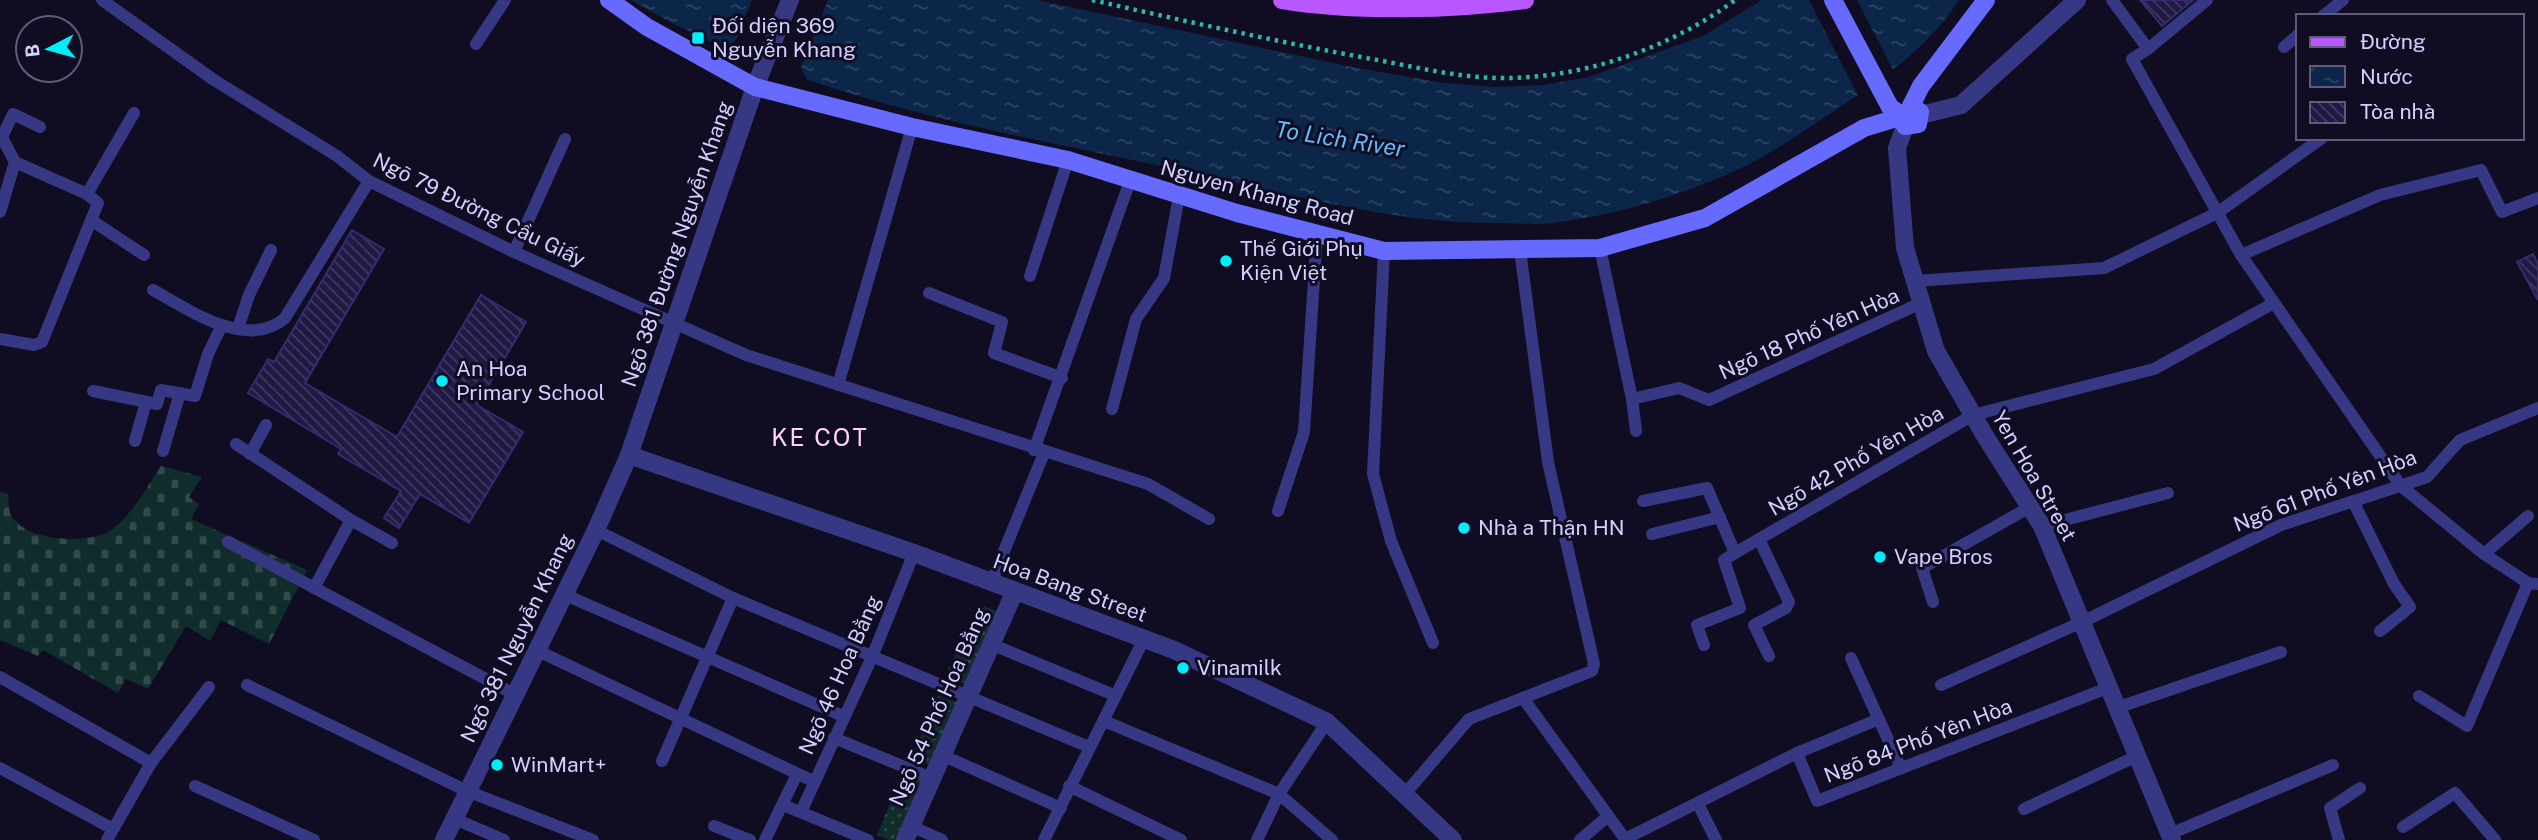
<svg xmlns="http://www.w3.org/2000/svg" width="2538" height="840" viewBox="0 0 2538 840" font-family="'Public Sans',sans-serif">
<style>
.cemetery{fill:url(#cemetery-stones)}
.park{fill:url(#park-dots)}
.water{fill:url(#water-ripples)}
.pier{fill:#100d23}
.building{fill:url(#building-back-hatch);stroke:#352b71;stroke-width:2}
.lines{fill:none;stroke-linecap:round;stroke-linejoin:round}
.path{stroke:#2cb7a7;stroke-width:4.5;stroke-dasharray:3.5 5;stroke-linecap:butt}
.service{stroke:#373883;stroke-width:12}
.minor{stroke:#373883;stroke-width:18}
.tertiary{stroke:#373883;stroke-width:18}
.secondary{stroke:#676aff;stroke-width:18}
.primary{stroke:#b857ff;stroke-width:18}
.poi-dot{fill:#00eefb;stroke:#100d23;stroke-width:2.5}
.labels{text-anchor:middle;stroke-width:6;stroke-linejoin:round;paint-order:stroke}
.poi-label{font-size:21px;fill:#d3d0ff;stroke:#100d23;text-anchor:start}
.street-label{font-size:21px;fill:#d3d0ff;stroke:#100d23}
.water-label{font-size:23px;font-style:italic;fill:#5ebcff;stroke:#100d23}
.quarter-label{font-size:24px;letter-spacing:2px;fill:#ffd2f1;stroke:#100d23}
</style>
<defs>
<pattern id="cemetery-stones" width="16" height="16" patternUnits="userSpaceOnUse" patternTransform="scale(1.75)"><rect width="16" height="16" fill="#102d2b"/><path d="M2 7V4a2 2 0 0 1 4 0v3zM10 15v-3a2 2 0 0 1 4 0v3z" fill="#324a4b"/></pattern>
<pattern id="park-dots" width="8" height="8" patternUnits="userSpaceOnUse" patternTransform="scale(1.75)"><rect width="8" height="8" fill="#102d2b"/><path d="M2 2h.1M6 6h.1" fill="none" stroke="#324a4b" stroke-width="1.8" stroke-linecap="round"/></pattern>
<pattern id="water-ripples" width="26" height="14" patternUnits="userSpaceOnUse" patternTransform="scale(1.75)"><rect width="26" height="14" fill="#0c2649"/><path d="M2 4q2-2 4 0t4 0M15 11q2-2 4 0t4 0" fill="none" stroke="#2e4464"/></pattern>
<pattern id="building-back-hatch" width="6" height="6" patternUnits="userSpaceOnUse" patternTransform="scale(1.75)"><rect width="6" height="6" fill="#201944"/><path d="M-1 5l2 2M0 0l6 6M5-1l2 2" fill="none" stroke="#403960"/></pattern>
</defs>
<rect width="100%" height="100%" fill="#100d23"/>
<path class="cemetery" d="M161 466 202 477 189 497 199 504 191 519 307 570 269 644 221 620 210 641 186 626 148 689 126 679 118 693 43 650 38 656 0 640V492L8 494C9 500 8 510 11 515 25 542 89 545 111 530 133 514 146 488 161 466Z"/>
<g class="park">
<polygon points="984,606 999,612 968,685 946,675 961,642 967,644"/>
<polygon points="938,695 961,704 934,767 912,757"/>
<polygon points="903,772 925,782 901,840 889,840 877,835"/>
</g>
<path class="water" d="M631 0H1037L1357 68 1444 83 1494 87 1544 85 1589 77 1703 36 1762 0H1959C1928 48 1883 78 1837 109 1805 130 1773 153 1739 169 1681 196 1616 215 1553 223 1534 225 1514 223 1495 223 1394 223 1297 196 1198 174 1006 132 802 102 631 0Z"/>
<g class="pier">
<polygon points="752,0 828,0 801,67 808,81 716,46 731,44 736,40"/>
<polygon points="1809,0 1857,0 1894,72 1858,96"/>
</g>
<g class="building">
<polygon points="2140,0 2193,0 2162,26"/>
<polygon points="352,230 384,249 305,383 397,437 481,295 526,322 477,405 523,432 469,523 420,494 399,528 384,518 401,491 338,454 341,449 248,393 268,359 274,362"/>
<polygon points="2533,254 2538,264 2538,300 2517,262"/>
</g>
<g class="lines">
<path class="path" d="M1092 0C1185 21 1278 42 1372 59 1416 67 1463 79 1508 78 1587 77 1672 47 1735 0"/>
<g class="service">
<polyline points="102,0 214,80 337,156 369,181 514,252 746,355 1148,484 1209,519"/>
<polyline points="2112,0 2148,49 2132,59 2241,255 2401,486 2484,554 2528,583 2538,584"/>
<polyline points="2323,16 2343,0"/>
<polyline points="476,44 505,0"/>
<polyline points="2284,47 2298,35"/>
<polyline points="2148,49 2207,0"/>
<polyline points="0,134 15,162 87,194 98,203 42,342 34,345 0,339"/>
<polyline points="3,135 13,114 40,127"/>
<polyline points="87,194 134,113"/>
<polyline points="0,212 15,162"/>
<polyline points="91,220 144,255"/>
<polyline points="1600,248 1632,399 1636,431"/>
<polyline points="1384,251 1373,474 1391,541 1433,643"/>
<polyline points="514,252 565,139"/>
<polyline points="2241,255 2380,195 2481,170 2502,212 2538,198"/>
<polyline points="1030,276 1068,160"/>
<polyline points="1915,281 2104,268 2217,213 2322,138"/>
<path d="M153 290C189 310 247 351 285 318L369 181"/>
<polyline points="929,293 1002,322 994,353 1062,378"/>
<polyline points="238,328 249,295 271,250"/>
<polyline points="838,385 912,127"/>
<polyline points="93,391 157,404 161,390 195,396 208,354 222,325"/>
<polyline points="1632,399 1679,388 1709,400 1921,303"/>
<polyline points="1112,409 1136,319 1164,278 1179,196"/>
<polyline points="135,441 146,402"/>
<polyline points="236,444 351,520"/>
<polyline points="1034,450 1130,181"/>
<polyline points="163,451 180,393"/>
<polyline points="250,454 266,425"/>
<polyline points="1643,501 1707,488 1735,553"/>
<polyline points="2353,501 2394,584 2410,607 2380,631"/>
<polyline points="1278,511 1304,432 1317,234"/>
<polyline points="2042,526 2168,493"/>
<polyline points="596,530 733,598 1089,747"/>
<polyline points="1652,534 1720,517"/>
<polyline points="1759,539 1789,602 1786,608 1754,625 1769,656"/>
<polyline points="228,542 514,694"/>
<polyline points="2484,554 2528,516"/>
<polyline points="991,583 1044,453"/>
<polyline points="314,588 351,520 392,543"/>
<polyline points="563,594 843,716"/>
<polyline points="1933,602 1922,568 2030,507"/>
<polyline points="993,645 1114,695"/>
<polyline points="1704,645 1697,625 1740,608 1724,560 1735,553 1973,415 2154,369 2272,304"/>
<polyline points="538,651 813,781"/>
<polyline points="1851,658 1901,768"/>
<polyline points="0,677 151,763"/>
<polyline points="247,685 467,791 593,840"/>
<polyline points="1941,685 2082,622 2281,525 2427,477 2460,440 2538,408"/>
<polyline points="2419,696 2467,726 2528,583"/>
<polyline points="1523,698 1625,839 1797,753 1879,719"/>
<polyline points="2119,707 2281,652"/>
<polyline points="1104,721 1279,794 1332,840"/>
<polyline points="834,738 934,779"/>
<polyline points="1797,753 1817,801 2110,687"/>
<polyline points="944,756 1061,808"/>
<polyline points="662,761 733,598"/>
<polyline points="0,768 113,829"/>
<polyline points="195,786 314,840"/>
<polyline points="1069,786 1181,840"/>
<polyline points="1404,795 1469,719 1592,671 1594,664 1548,462 1520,250"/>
<polyline points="1698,804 1716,840"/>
<polyline points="783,805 868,840"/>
<polyline points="2024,809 2139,755"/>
<polyline points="801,812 872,657 914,553"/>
<polyline points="455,819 504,840"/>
<polyline points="714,826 750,840"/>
<polyline points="911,826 942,840"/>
<polyline points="2403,827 2455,793 2495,840"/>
<polyline points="2170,834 2333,765"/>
<polyline points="107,840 151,763 209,687"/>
<polyline points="765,840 797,774"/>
<polyline points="1044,840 1144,639"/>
<polyline points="1257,840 1279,794 1327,722"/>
<polyline points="1580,840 1607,817"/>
<polyline points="2339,840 2330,808 2360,788"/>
</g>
<g class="minor">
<polyline points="1905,126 1897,148 1905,248 1936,351 1985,436 2042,526 2172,840"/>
<polyline points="629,455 914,553 1174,650 1327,722 1453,840"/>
<polyline points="444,840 596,530 629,455 755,87 790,0"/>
<polyline points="905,840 1014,593"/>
</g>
<polyline class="tertiary" points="1921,115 1961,105 2077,0"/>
<g class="secondary">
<polyline points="609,0 647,27 755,87 912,127 1068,160 1237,213 1384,251 1600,248 1705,218 1864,128 1900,117"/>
<polyline points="1833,0 1890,107 1900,114"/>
<polyline points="1911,106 1921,86 1986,0"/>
<polyline points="1900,117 1905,126 1918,124 1920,112 1911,106"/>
</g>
<path class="primary" d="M1282 0C1354 12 1453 10 1525 0"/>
</g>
<g class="poi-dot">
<rect x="691" y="31" width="14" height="14" rx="3.5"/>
<circle cx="1226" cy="261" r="7"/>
<circle cx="442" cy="381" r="7"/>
<circle cx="1464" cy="528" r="7"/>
<circle cx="1880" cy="557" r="7"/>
<circle cx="1183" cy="668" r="7"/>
<circle cx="497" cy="765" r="7"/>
</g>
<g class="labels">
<g class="poi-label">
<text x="712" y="33">Đối diện 369<tspan x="712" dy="24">Nguyễn Khang</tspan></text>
<text x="1240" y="256">Thế Giới Phụ<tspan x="1240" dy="24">Kiện Việt</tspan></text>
<text x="456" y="376">An Hoa<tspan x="456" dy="24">Primary School</tspan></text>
<text x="1478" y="535">Nhà a Thận HN</text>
<text x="1894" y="564">Vape Bros</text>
<text x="1197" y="675">Vinamilk</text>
<text x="511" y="772">WinMart+</text>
</g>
<g class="street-label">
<text transform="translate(1257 193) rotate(15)" y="7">Nguyen Khang Road</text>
<text transform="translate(479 210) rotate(26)" y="7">Ngõ 79 Đường Cầu Giấy</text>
<text transform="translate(677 244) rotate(-71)" y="7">Ngõ 381 Đường Nguyễn Khang</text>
<text transform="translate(1809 334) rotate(-24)" y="7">Ngõ 18 Phố Yên Hòa</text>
<text transform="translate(1856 461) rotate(-30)" y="7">Ngõ 42 Phố Yên Hòa</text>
<text transform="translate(2034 476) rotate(60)" y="7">Yen Hoa Street</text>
<text transform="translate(2325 491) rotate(-21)" y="7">Ngõ 61 Phố Yên Hòa</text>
<text transform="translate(1070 588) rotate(20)" y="7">Hoa Bang Street</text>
<text transform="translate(517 638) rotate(-64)" y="7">Ngõ 381 Nguyễn Khang</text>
<text transform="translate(840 675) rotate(-66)" y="7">Ngõ 46 Hoa Bằng</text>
<text transform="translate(939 707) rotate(-66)" y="7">Ngõ 54 Phố Hoa Bằng</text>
<text transform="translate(1918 741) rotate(-21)" y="7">Ngõ 84 Phố Yên Hòa</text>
</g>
<g class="water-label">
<text transform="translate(1340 139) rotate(9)" y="8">To Lich River</text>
</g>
<g class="quarter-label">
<text x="820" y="446">KE COT</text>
</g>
</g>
<rect x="2296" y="14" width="228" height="126" fill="#100d23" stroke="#5e5b7b" stroke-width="2"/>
<rect x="2310" y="37" width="35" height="10" fill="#b857ff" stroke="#5e5b7b" stroke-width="2"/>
<text x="2360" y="49" font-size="21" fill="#d3d0ff">Đường</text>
<rect x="2310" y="66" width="35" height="21" fill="url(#water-ripples)" stroke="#5e5b7b" stroke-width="2"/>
<text x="2360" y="84" font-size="21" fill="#d3d0ff">Nước</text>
<rect x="2310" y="102" width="35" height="21" fill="url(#building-back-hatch)" stroke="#5e5b7b" stroke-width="2"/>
<text x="2360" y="119" font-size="21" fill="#d3d0ff">Tòa nhà</text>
<g transform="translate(49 49) rotate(264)"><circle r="33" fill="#100d23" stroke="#5e5b7b" stroke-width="2"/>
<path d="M0-5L12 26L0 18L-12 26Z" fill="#00eefb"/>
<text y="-10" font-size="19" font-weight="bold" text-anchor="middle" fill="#d3d0ff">B</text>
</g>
</svg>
